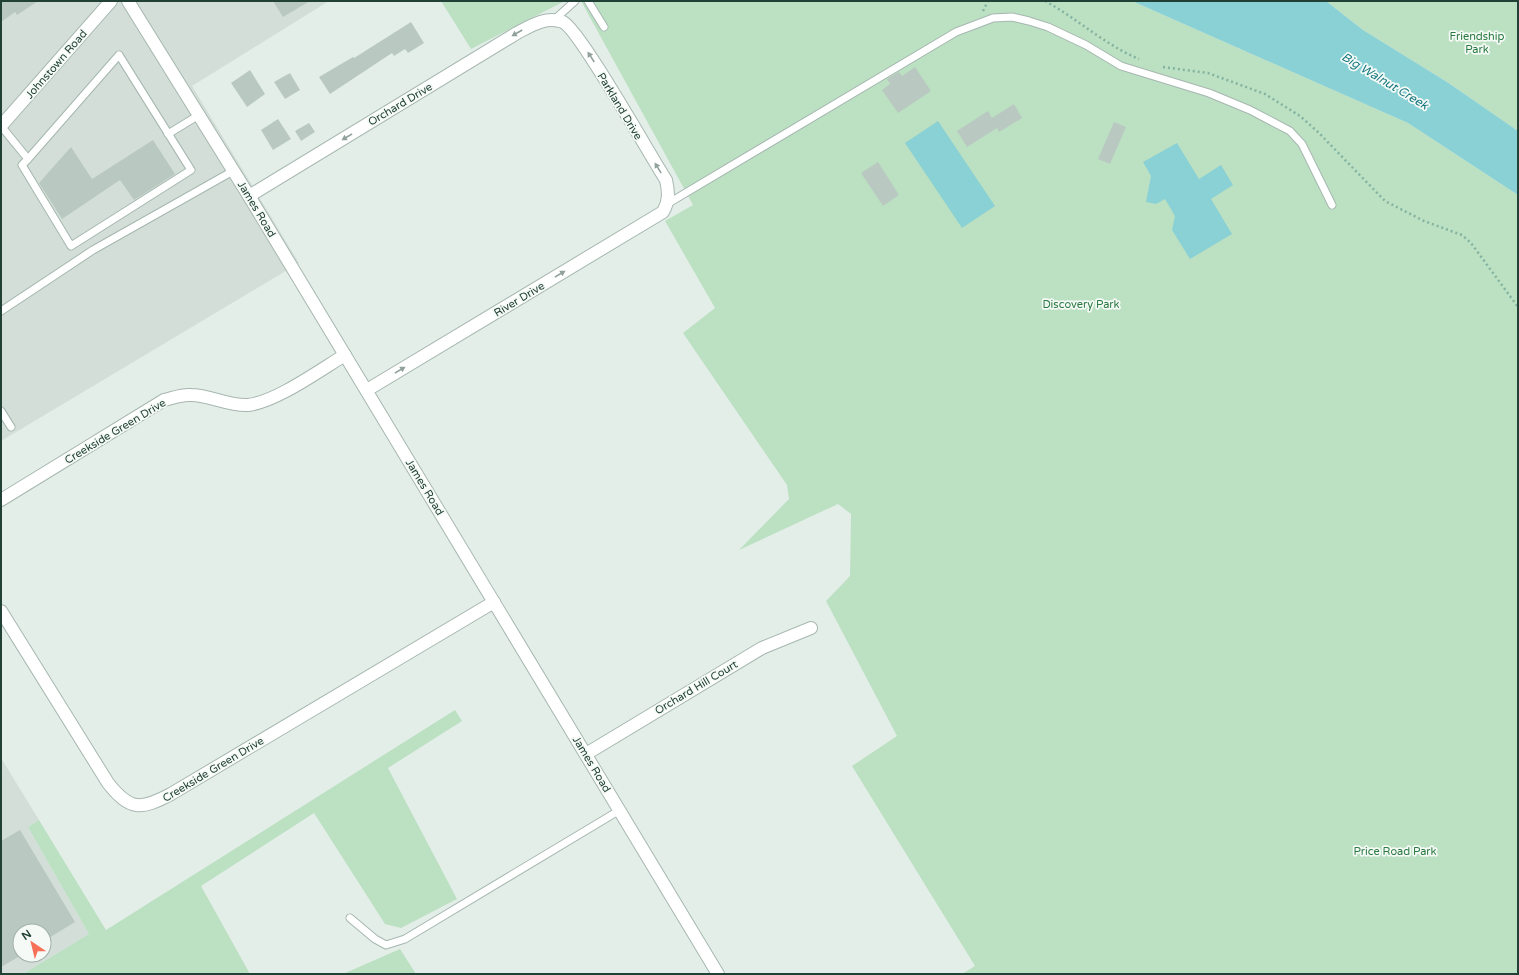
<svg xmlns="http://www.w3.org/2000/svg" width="1519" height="975" viewBox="0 0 1519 975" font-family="'Varela Round',sans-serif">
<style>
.built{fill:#d2ded7;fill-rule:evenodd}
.green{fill:#bce0c2}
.water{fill:#8ad1d5}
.building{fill:#b9c9c1}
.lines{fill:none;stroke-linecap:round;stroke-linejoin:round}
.service-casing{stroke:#a6b7b0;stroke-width:9}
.minor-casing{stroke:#a6b7b0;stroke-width:14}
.path{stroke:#83b3a0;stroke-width:2.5;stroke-dasharray:2 3;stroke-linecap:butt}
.service{stroke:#fff;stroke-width:7}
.minor{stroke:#fff;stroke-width:12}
.oneway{fill:#90a09a}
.labels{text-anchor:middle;stroke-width:3.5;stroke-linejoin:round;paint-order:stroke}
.park-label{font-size:11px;fill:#2a7a42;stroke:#f5faf7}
.street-label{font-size:11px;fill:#224136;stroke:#f5faf7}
.water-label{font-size:12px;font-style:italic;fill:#187981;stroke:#f5faf7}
</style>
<rect width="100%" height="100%" fill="#e4eee9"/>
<g class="built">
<polygon points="1,1 329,1 192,86 299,263 1,441"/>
<path d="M1 758 39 820 28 827 89 934 23 974H1ZM20 931H44V955H20Z"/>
</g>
<g class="green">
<polygon points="441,1 565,1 471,49"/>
<polygon points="581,1 1132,1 1408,123 1518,195 1518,974 962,974 975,966 852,766 897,736 826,601 850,576 851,514 838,504 739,550 789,499 787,485 683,333 715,308 665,221 693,205"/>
<polygon points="1326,1 1518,1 1518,131 1447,82 1363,30"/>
<polygon points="455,710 462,721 388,768 457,899 401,928 385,924 314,813 201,886 250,974 23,974 89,934 28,827 39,820 106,930"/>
<polygon points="400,949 416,974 343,974"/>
</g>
<g class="water">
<polygon points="1132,1 1326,1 1363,30 1447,82 1518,131 1518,195 1408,123"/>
<polygon points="938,121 995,206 962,228 905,143"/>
<polygon points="1177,143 1199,179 1221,165 1233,185 1211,199 1232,234 1190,259 1172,230 1175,216 1165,199 1156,204 1146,202 1151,176 1143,162"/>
</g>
<g class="building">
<polygon points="1,1 38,1 17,15 15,12 1,22"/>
<polygon points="273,1 310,1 283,17"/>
<polygon points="411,22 424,43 408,53 405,49 394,56 392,53 330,94 319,77 353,57 354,58"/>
<polygon points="915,67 931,91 898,113 882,90 890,84 887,79 899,72 902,76"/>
<polygon points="250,70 265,94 247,107 231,83"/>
<polygon points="290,73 300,90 285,99 274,82"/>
<polygon points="1014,104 1022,118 999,132 997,128 967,147 957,131 988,111 992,118"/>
<polygon points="278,119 291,139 273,150 261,130"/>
<polygon points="1114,122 1126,127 1110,164 1098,159"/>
<polygon points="309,123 315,132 301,141 295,131"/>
<polygon points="153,140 175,174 134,200 120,180 62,219 39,183 71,147 92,179"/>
<polygon points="878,162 899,195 883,206 861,173"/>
<polygon points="20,830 75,922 44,941 44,931 20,931 20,956 1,967 1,841"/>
</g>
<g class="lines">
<g class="service-casing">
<g id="service">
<polyline points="588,1 604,27"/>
<polyline points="554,20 575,1"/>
<polyline points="1,126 28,159 119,55 191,170 71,246 22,165 28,159"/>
<polyline points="168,134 199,115"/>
<polyline points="667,204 956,32 993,18 1012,17 1029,21 1048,27 1086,45 1121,66 1209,93 1250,110 1290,131 1302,144 1332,205"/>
<polyline points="1,311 93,250 233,171"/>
<polyline points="1,411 11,427"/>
<polyline points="350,918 375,939 386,945 405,939 620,810"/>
</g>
</g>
<g class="minor-casing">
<g id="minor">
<polyline points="128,1 249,196 718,974"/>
<polyline points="1,126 111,1"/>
<path d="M249 196 517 33C532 25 546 16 563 22 579 29 651 157 666 180 669 193 669 201 663 212L367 390"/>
<path d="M1 500 164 400C173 398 182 394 191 395 210 395 228 406 248 405 276 402 320 370 345 355"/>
<path d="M1 611 108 783C130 811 141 810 171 794L494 602"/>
<polyline points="586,754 762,648 811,628"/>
</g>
</g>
<g class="path">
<path d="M1045 1C1078 19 1105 45 1139 59"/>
<polyline points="983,11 988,1"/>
<polyline points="1163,67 1208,73 1265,94 1300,116 1318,132 1385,201 1424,221 1462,235 1471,243 1518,307"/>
</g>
<use href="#service" class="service"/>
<use href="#minor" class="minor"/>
</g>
<defs><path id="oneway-solid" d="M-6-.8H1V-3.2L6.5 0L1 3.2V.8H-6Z"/></defs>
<g class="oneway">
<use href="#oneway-solid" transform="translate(517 33) rotate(150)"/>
<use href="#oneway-solid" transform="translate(591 57) rotate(-123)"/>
<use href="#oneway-solid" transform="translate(347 137) rotate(149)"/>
<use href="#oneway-solid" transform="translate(658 168) rotate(-122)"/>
<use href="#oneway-solid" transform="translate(560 274) rotate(-31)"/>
<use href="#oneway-solid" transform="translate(400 370) rotate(-31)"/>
</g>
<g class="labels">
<g class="park-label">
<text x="1477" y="40">Friendship<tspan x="1477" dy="13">Park</tspan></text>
<text x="1081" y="308">Discovery Park</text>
<text x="1395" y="855">Price Road Park</text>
</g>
<g class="street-label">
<text transform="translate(56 64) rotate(-49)" y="4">Johnstown Road</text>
<text transform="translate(400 104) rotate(-31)" y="4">Orchard Drive</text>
<text transform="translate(620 106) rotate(59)" y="4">Parkland Drive</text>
<text transform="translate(257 209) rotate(59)" y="4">James Road</text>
<text transform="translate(519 299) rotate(-31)" y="4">River Drive</text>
<text transform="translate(115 431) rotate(-31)" y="4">Creekside Green Drive</text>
<text transform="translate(425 487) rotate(59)" y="4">James Road</text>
<text transform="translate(696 687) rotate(-31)" y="4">Orchard Hill Court</text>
<text transform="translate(592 764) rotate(59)" y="4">James Road</text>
<text transform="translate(213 769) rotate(-31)" y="4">Creekside Green Drive</text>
</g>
<g class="water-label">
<text transform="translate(1385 81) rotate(31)" y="4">Big Walnut Creek</text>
</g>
</g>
<rect width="1519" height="975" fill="none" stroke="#224136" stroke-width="4"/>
<g transform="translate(32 943) rotate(325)"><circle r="19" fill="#f5faf7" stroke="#a1b0aa"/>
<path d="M0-3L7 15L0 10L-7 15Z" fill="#f97058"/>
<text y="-6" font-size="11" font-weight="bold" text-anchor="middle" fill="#224136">N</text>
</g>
</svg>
